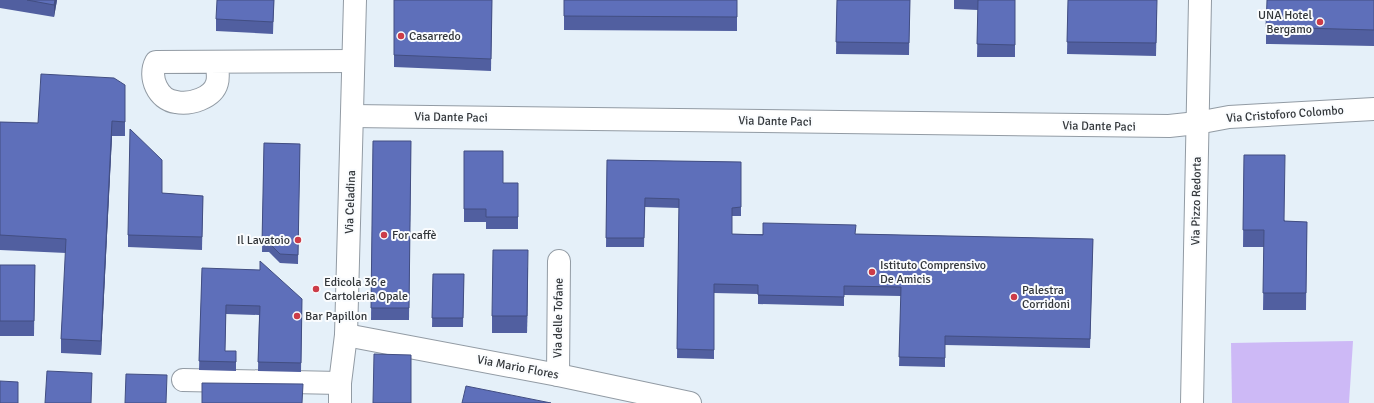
<svg xmlns="http://www.w3.org/2000/svg" width="1374" height="403" viewBox="0 0 1374 403" font-family="Signika,sans-serif">
<style>
.green{fill:#cdb9f6}
.lines{fill:none;stroke-linecap:round;stroke-linejoin:round}
.minor-casing{stroke:#929ba4;stroke-width:24}
.minor{stroke:#fff;stroke-width:22}
.wall{fill:#515fa0}
.shaded-wall{fill:#424e82}
.building{fill:#5e6fba;stroke:#424e82}
.poi-dot{fill:#cc3c48;stroke:#fafcfe;stroke-width:1.5}
.labels{text-anchor:middle;stroke-width:4;stroke-linejoin:round;paint-order:stroke}
.poi-label{font-size:12px;fill:#32363a;stroke:#fafcfe;text-anchor:start}
.street-label{font-size:12px;fill:#32363a;stroke:#fafcfe}
</style>
<rect width="100%" height="100%" fill="#e5f0f9"/>
<polygon class="green" points="1353,341 1349,403 1232,403 1231,343"/>
<g class="lines">
<g class="minor-casing">
<g id="minor">
<path d="M217 62C217 68 219 77 217 83 213 98 190 105 176 102 158 100 148 77 156 62L353 61"/>
<polyline points="352,116 1169,126 1197,123 1229,117 1374,109"/>
<polyline points="346,335 558,375 690,403"/>
<polyline points="558,375 559,261"/>
<polyline points="183,380 340,383"/>
<polyline points="340,403 340,383 346,335 355,0"/>
<polyline points="1192,403 1200,0"/>
</g>
</g>
<use href="#minor" class="minor"/>
</g>
<g class="wall">
<polygon points="0,0 57,0 54,17 0,8"/>
<polygon points="274,0 273,34 216,31 216,19"/>
<polygon points="394,0 492,0 491,71 394,67"/>
<polygon points="564,0 737,0 737,31 564,30"/>
<polygon points="837,0 910,0 909,55 836,54"/>
<polygon points="954,0 1015,0 1015,57 977,57 978,10 954,9"/>
<polygon points="1068,0 1157,10 1156,56 1067,54"/>
<polygon points="1374,0 1374,46 1266,44 1266,27"/>
<polygon points="125,85 125,136 112,136 101,355 61,353 61,339 66,253 0,250 0,122 38,123"/>
<polygon points="373,141 411,141 409,320 371,320"/>
<polygon points="264,143 300,144 298,264 280,263 269,252 262,252"/>
<polygon points="464,151 503,183 518,183 518,229 486,229 486,222 464,222"/>
<polygon points="1244,155 1285,221 1307,222 1306,310 1263,310 1264,247 1243,247"/>
<polygon points="607,160 741,162 741,216 732,216 732,234 856,234 1093,239 1090,348 945,345 945,367 899,366 901,296 844,295 844,306 758,304 758,294 714,293 714,359 677,358 679,208 645,207 644,247 606,247"/>
<polygon points="162,193 203,196 202,250 128,247 128,235"/>
<polygon points="0,265 35,265 34,336 0,336"/>
<polygon points="528,267 527,333 492,333 492,316"/>
<polygon points="202,268 302,299 301,372 258,371 259,315 226,314 225,351 236,360 236,371 199,370"/>
<polygon points="433,274 464,274 463,327 432,327"/>
</g>
<g class="shaded-wall">
<polygon points="55,0 57,0 54,17 54,5"/>
<polygon points="112,121 112,136 101,355 101,341"/>
<polygon points="528,250 528,267 527,333 527,316"/>
</g>
<g class="building">
<polygon points="27,0 55,0 54,5"/>
<polygon points="217,0 274,0 273,22 216,19"/>
<polygon points="394,0 492,0 491,59 394,55"/>
<polygon points="564,0 737,0 737,17 564,16"/>
<polygon points="837,0 910,0 909,43 836,42"/>
<polygon points="978,0 1015,0 1015,45 977,44"/>
<polygon points="1068,0 1157,0 1156,43 1067,42"/>
<polygon points="1267,0 1374,0 1374,30 1266,27"/>
<polygon points="41,74 114,78 125,85 125,122 112,121 101,341 61,339 66,239 0,235 0,122 38,123"/>
<polygon points="130,129 162,160 162,193 203,196 202,237 128,235"/>
<polygon points="373,141 411,141 409,308 371,308"/>
<polygon points="264,143 300,144 298,255 280,254 269,243 262,243"/>
<polygon points="464,151 503,151 503,183 518,183 518,217 486,217 486,209 464,209"/>
<polygon points="1244,155 1285,155 1284,221 1307,222 1306,293 1263,293 1264,230 1243,230"/>
<polygon points="607,160 741,162 741,207 732,208 732,234 763,235 763,223 856,225 855,234 1093,239 1090,339 945,336 945,358 899,357 901,287 844,286 844,297 758,295 758,285 714,284 714,350 677,349 679,199 645,198 644,238 606,238"/>
<polygon points="493,250 528,250 527,316 492,316"/>
<polygon points="260,261 302,299 301,363 258,362 260,306 226,305 225,351 236,351 236,362 199,361 202,268 260,270"/>
<polygon points="0,265 35,265 34,321 0,321"/>
<polygon points="433,274 464,274 463,318 432,318"/>
<polygon points="374,354 411,355 411,403 373,403"/>
<polygon points="47,371 92,373 91,403 45,403"/>
<polygon points="126,374 167,375 166,403 125,403"/>
<polygon points="0,381 18,382 18,403 0,403"/>
<polygon points="202,383 303,384 302,403 202,403"/>
<polygon points="466,386 551,403 462,403"/>
</g>
<g class="poi-dot">
<circle cx="1320" cy="22" r="4"/>
<circle cx="401" cy="36" r="4"/>
<circle cx="384" cy="235" r="4"/>
<circle cx="298" cy="240" r="4"/>
<circle cx="872" cy="272" r="4"/>
<circle cx="316" cy="289" r="4"/>
<circle cx="1014" cy="297" r="4"/>
<circle cx="297" cy="316" r="4"/>
</g>
<g class="labels">
<g class="poi-label">
<text x="1312" y="19" text-anchor="end">UNA Hotel<tspan x="1312" dy="14">Bergamo</tspan></text>
<text x="409" y="40">Casarredo</text>
<text x="392" y="239">For caffè</text>
<text x="290" y="244" text-anchor="end">Il Lavatoio</text>
<text x="880" y="269">Istituto Comprensivo<tspan x="880" dy="14">De Amicis</tspan></text>
<text x="324" y="286">Edicola 36 e<tspan x="324" dy="14">Cartoleria Opale</tspan></text>
<text x="1022" y="294">Palestra<tspan x="1022" dy="14">Corridoni</tspan></text>
<text x="305" y="320">Bar Papillon</text>
</g>
<g class="street-label">
<text transform="translate(1285 114) rotate(-4)" y="4">Via Cristoforo Colombo</text>
<text transform="translate(451 117) rotate(1)" y="4">Via Dante Paci</text>
<text transform="translate(775 121) rotate(1)" y="4">Via Dante Paci</text>
<text transform="translate(1099 126) rotate(1)" y="4">Via Dante Paci</text>
<text transform="translate(1196 201) rotate(-89)" y="4">Via Pizzo Redorta</text>
<text transform="translate(350 202) rotate(-88)" y="4">Via Celadina</text>
<text transform="translate(558 318) rotate(-89)" y="4">Via delle Tofane</text>
<text transform="translate(518 367) rotate(11)" y="4">Via Mario Flores</text>
</g>
</g>
</svg>
